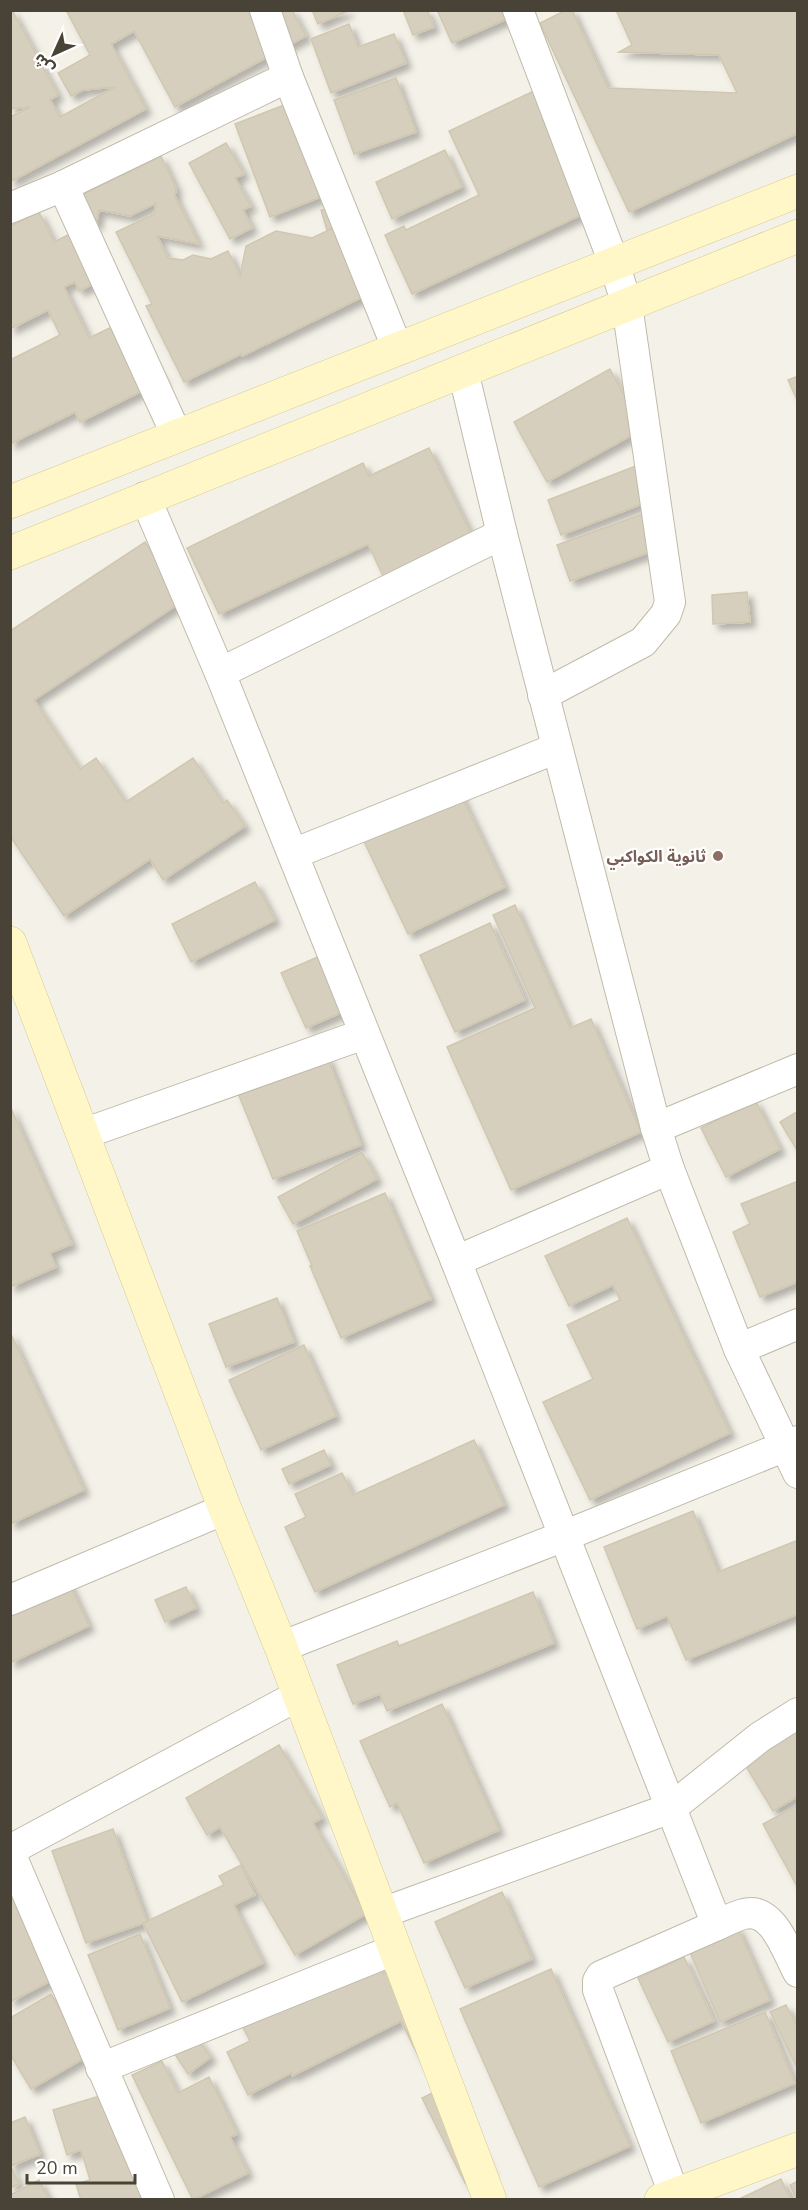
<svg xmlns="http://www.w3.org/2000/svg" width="808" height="2210" viewBox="0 0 808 2210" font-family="'Nunito Sans','Noto Sans Arabic',sans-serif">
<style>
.building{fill:#d6cfbd;stroke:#d1c7b0;stroke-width:1.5;filter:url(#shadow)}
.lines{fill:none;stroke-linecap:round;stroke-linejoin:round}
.street-casing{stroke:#c0baaa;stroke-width:32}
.secondary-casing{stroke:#d6ca96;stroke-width:34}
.street{stroke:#fff;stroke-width:30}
.secondary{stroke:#fff7c7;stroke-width:33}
.education-dot{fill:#8d6e63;stroke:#fff;stroke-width:2}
.labels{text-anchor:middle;stroke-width:4.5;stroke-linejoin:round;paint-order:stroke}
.education-label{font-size:16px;font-weight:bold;fill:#785e54;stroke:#fff;text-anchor:end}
</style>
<defs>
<filter id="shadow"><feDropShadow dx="5.5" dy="5.5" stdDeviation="3" flood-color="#0004"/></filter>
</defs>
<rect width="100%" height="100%" fill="#f4f2e8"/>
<g class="building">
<polygon points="10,10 12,10 58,95 50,100 60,117 115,87 83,90 71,96 58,73 90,55 66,10 292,10 306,36 175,107 134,31 111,44 146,109 10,182 10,117 30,107 10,109"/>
<polygon points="312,10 348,10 348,11 318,24"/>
<polygon points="403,10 427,10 434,27 413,35"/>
<polygon points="437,10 508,10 511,17 452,43"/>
<polygon points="566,10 572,10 608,88 737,93 719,55 619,52 632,45 616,10 798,10 798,133 629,212 540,23"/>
<polygon points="349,24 358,47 394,34 406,63 331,93 311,39"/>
<polygon points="396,78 416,132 354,154 334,100"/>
<polygon points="538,89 594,209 412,294 385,235 404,226 406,230 479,195 449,131"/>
<polygon points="297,100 333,192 270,217 235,124"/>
<polygon points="226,143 244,174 235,178 251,206 243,210 252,228 230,239 189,163"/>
<polygon points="445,150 462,187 392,219 376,182"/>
<polygon points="161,156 176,188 175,196 199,244 157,236 168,258 183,260 193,255 211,259 228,251 240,276 246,246 276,231 312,238 342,224 375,291 242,356 241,354 184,382 146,306 152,304 116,232 154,214 156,203 130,216 99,210 96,226 67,202"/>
<polygon points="341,204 347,224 327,230 321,210"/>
<polygon points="39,212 54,242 74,232 99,281 79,291 75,282 64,287 89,338 118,324 164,380 80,422 75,412 10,444 10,360 60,335 48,310 10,329 10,226"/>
<polygon points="610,369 643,429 547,482 514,422"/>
<polygon points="798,376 798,402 788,380"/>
<polygon points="429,448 472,536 384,578 368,544 219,614 187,548 363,463 369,476"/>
<polygon points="641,464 655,499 561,535 548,500"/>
<polygon points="648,512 661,548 570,581 557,545"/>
<polygon points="145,542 184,600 34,700 80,769 96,758 126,802 193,758 223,803 227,800 245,826 163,880 150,859 64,916 10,836 10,631"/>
<polygon points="747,592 750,622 713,624 712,595"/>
<polygon points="458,789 505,887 408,934 361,835"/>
<polygon points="255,882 275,920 191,962 172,924"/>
<polygon points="515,905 570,1028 591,1019 641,1132 511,1190 447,1047 535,1008 493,915"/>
<polygon points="490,923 525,1000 455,1032 420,955"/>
<polygon points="329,952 354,1007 306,1028 281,973"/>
<polygon points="327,1056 361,1145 273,1179 237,1091"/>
<polygon points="755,1100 780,1149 726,1177 701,1128"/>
<polygon points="10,1106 72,1244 50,1253 56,1267 10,1287"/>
<polygon points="798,1111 798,1149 797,1150 780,1122"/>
<polygon points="362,1152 377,1179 293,1224 278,1197"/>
<polygon points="798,1181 798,1282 760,1297 733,1232 750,1224 741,1204"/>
<polygon points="385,1193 431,1299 341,1338 310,1266 312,1266 297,1231"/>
<polygon points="627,1218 730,1433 590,1500 543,1402 593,1379 567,1325 620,1300 613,1285 569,1306 545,1256"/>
<polygon points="277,1298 294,1342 226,1367 209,1324"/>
<polygon points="10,1332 84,1490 10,1524"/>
<polygon points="304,1345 336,1416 261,1450 229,1380"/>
<polygon points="474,1440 504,1505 315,1592 285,1527 306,1517 295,1494 342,1473 353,1495"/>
<polygon points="324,1450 331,1465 289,1484 282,1469"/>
<polygon points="693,1511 718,1572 798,1540 798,1614 686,1660 667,1616 637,1629 604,1547"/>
<polygon points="65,1575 89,1626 10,1663 10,1600"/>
<polygon points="186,1587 196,1608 165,1622 155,1600"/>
<polygon points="533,1592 554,1643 387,1711 380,1694 353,1704 337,1665 397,1641 399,1646"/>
<polygon points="442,1704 499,1830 424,1863 397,1803 390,1807 360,1741"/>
<polygon points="798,1731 798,1796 773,1811 744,1763"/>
<polygon points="279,1745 322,1818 313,1823 366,1914 295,1955 220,1827 207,1835 186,1798"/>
<polygon points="798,1805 798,1888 763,1824"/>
<polygon points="113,1829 147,1922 86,1943 52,1851"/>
<polygon points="241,1865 255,1895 234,1905 263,1963 182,2002 143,1923 224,1885 219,1876"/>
<polygon points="10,1876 68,1972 10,2002"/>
<polygon points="502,1892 532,1959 465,1988 435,1922"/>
<polygon points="737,1926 770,2000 720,2022 688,1948"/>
<polygon points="140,1934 170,2008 118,2030 88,1955"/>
<polygon points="684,1957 714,2021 668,2042 638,1978"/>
<polygon points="376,1961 383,1974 400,1965 423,2066 401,2021 292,2076 291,2073 248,2095 227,2052 250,2041 235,2012"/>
<polygon points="551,1969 630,2146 539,2187 460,2009"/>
<polygon points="51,1994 88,2056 31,2089 10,2054 10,2018"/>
<polygon points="786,2005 798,2028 798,2070 770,2012"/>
<polygon points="765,2012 795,2083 701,2123 671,2051"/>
<polygon points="196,2037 211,2057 188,2074 174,2053"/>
<polygon points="162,2061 178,2093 209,2077 237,2134 230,2137 248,2173 193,2200 132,2075"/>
<polygon points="448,2085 490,2171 465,2183 422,2098"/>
<polygon points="123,2089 156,2200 81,2200 76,2184 90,2180 81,2150 67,2155 53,2110"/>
<polygon points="25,2117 40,2154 11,2166 19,2184 10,2188 10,2123"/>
<polygon points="781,2179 791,2200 737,2200"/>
<polygon points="39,2180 49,2200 10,2200 10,2195"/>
<polygon points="798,2181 798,2200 797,2200 790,2185"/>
</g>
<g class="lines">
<g class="street-casing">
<g id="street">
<polyline points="265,10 288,77 398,350"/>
<polyline points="518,10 614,263 627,305 670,602 666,614 643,642 543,695"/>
<polyline points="63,186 177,436"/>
<polyline points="10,208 63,186 288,77"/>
<polyline points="463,371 502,534 656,1128 669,1169 739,1349 798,1473"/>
<path d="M145 497 220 673 456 1261 717 1925C726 1921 735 1916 744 1914 773 1906 787 1952 798 1972"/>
<polyline points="220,673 502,534"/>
<polyline points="293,854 557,748"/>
<polyline points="656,1128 798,1069"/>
<polyline points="83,1134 364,1034"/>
<polyline points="456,1261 669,1169"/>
<polyline points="739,1349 798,1324"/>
<polyline points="10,1600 225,1509"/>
<polyline points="281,1647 564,1536 798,1441"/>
<polyline points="10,1850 299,1695"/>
<polyline points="10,1853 159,2200"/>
<polyline points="382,1913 671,1808 760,1737 798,1713"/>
<polyline points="101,2068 396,1949"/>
<polyline points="674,2194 598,1990 598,1981 601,1976 717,1925"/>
</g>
</g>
<g class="secondary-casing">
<g id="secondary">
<polyline points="10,502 798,191"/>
<polyline points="10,553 798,236"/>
<polyline points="10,943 225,1509 281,1647 490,2200"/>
<polyline points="661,2200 798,2149"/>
</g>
</g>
<use href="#street" class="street"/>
<use href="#secondary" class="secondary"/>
</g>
<circle class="education-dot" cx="718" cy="856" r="6"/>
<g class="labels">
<g class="education-label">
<text x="706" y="862">ثانوية الكواكبي</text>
</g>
</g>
<rect width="808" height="2210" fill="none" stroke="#484336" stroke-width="24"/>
<g transform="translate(54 54) rotate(225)" stroke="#ffffff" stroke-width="4.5" paint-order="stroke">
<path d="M0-4.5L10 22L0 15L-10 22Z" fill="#484336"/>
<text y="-9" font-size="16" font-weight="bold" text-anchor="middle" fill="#484336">ش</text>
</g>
<path d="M27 2174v9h108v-9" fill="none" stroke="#484336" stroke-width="3"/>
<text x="36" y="2174" font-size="18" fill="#484336" stroke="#ffffff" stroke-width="4.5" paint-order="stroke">20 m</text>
</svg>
